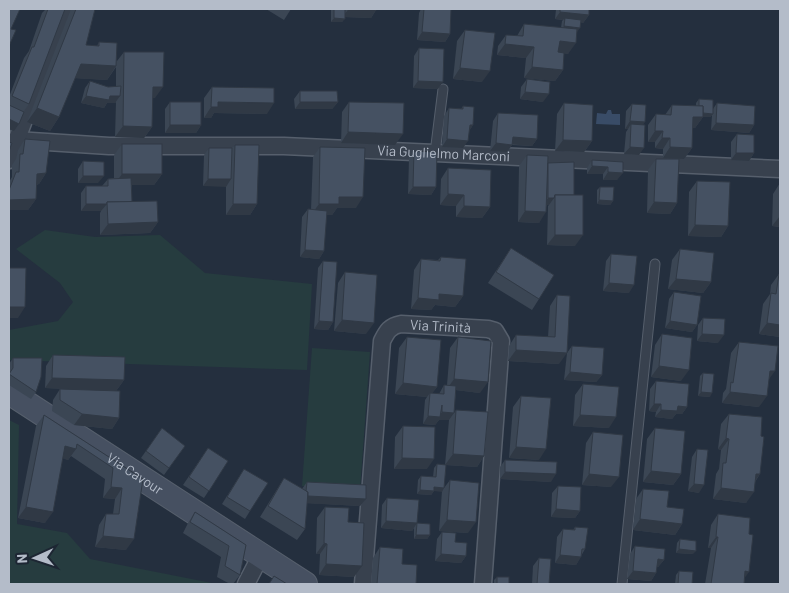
<svg xmlns="http://www.w3.org/2000/svg" width="789" height="593" viewBox="0 0 789 593" font-family="Barlow,sans-serif">
<style>
.green{fill:#263c3f}
.water{fill:#394c67}
.lines{fill:none;stroke-linecap:round;stroke-linejoin:round}
.lane-casing{stroke:#565f6c;stroke-width:11}
.street-casing{stroke:#565f6c;stroke-width:19}
.secondary-casing{stroke:#565f6c;stroke-width:26}
.lane{stroke:#38414e;stroke-width:9}
.street{stroke:#38414e;stroke-width:16}
.secondary{stroke:#465061;stroke-width:24}
.wall{fill:#3b4654}
.shaded-wall{fill:#303945}
.building{fill:#455162;stroke:#303945}
.labels{text-anchor:middle;stroke-width:4.5;stroke-linejoin:round;paint-order:stroke}
.street-label{font-size:14px;fill:#b4bcc9;stroke:#1d2633}
</style>
<rect width="100%" height="100%" fill="#242f3e"/>
<g class="green">
<polygon points="45,230 95,237 160,235 205,273 312,284 307,370 10,360 9,361 9,330 58,321 73,302 60,283 16,249"/>
<polygon points="312,348 370,352 360,490 302,486"/>
<polygon points="9,420 19,425 17,524 67,533 90,559 217,584 9,584"/>
</g>
<polygon class="water" points="608,110 611,110 612,114 620,114 620,125 596,124 597,113 606,114"/>
<g class="lines">
<g class="lane-casing">
<g id="lane">
<polyline points="435,153 443,89"/>
<polyline points="622,584 655,264"/>
</g>
</g>
<g class="street-casing">
<g id="street">
<path id="s1" d="M16 140 109 146H284L780 169"/>
<polyline points="9,160 66,9"/>
<polyline points="246,584 261,555"/>
<path id="s2" d="M363 584 382 341C387 331 390 326 401 324L488 329 495 331 501 341 483 584"/>
</g>
</g>
<g class="secondary-casing">
<g id="secondary">
<path id="s3" d="M9 392 305 584"/>
</g>
</g>
<use href="#lane" class="lane"/>
<use href="#street" class="street"/>
<use href="#secondary" class="secondary"/>
</g>
<g class="wall">
<polygon points="46,9 65,9 29,104 24,111 19,124 14,131 9,129 9,97 24,58 29,51 42,13"/>
<polygon points="71,9 95,9 86,45 97,46 99,42 117,61 124,52 155,98 152,98 152,127 144,138 115,137 116,102 115,103 107,103 104,108 81,103 85,88 90,81 108,87 116,87 116,67 107,80 75,78 59,117 50,131 27,122"/>
<polygon points="266,9 291,9 284,20"/>
<polygon points="331,9 376,9 376,10 371,18 345,17 342,22 331,22"/>
<polygon points="421,9 451,9 450,34 445,42 417,40 419,13"/>
<polygon points="556,9 589,9 589,15 583,23 581,22 568,54 564,53 563,70 555,81 524,78 526,58 497,55 498,46 506,35 517,36 524,24 561,28 562,21 563,20 555,19"/>
<polygon points="465,30 482,82 453,79 457,41"/>
<polygon points="419,48 438,89 413,88 414,56"/>
<polygon points="527,79 543,102 520,99 521,87"/>
<polygon points="212,87 267,114 214,113 211,118 204,118 204,98"/>
<polygon points="300,91 338,102 332,109 295,109 294,99"/>
<polygon points="699,99 713,109 717,103 754,125 749,133 711,130 712,115 710,117 703,117 695,128 692,128 692,148 684,159 663,158 663,149 655,148 655,142 648,142 648,125 656,114 665,115 672,105 696,106 696,103"/>
<polygon points="170,102 201,125 196,133 165,133 165,109"/>
<polygon points="349,102 395,145 341,143 342,112"/>
<polygon points="564,103 592,141 584,152 555,151 557,114"/>
<polygon points="632,104 643,125 639,155 624,154 626,132 628,129 625,129 626,111"/>
<polygon points="463,106 473,125 469,131 463,148 442,147 444,116 449,108 461,109"/>
<polygon points="498,113 537,139 532,146 512,145 507,152 490,151 493,121"/>
<polygon points="737,134 754,153 749,161 731,160 731,142"/>
<polygon points="25,139 46,173 39,184 36,185 36,199 28,210 9,210 9,182 12,177 12,165 16,159 18,150"/>
<polygon points="122,144 162,174 154,185 132,185 132,202 158,222 150,233 100,235 100,213 101,211 81,211 81,193 86,186 102,186 108,179 114,178 114,155"/>
<polygon points="235,145 257,204 250,215 226,215 226,186 203,186 204,155 209,148 232,148"/>
<polygon points="320,147 356,208 337,208 332,215 326,215 324,251 319,259 300,257 302,217 308,209 311,210 313,157"/>
<polygon points="414,151 436,187 431,195 408,194 409,158"/>
<polygon points="527,155 548,163 575,246 547,245 548,206 549,205 547,205 539,223 518,222 519,166"/>
<polygon points="656,159 677,203 670,214 647,213 648,170"/>
<polygon points="592,160 623,162 617,180 603,180 603,174 587,174 587,168"/>
<polygon points="83,161 98,183 78,183 78,169"/>
<polygon points="448,168 490,207 482,218 456,217 456,206 440,205 441,179"/>
<polygon points="697,181 728,226 721,237 688,236 689,192"/>
<polygon points="780,183 780,227 772,226 773,194"/>
<polygon points="600,187 613,201 610,205 597,204 597,190"/>
<polygon points="511,248 539,299 532,310 488,283"/>
<polygon points="680,249 711,282 703,293 668,289 672,260"/>
<polygon points="611,254 629,293 603,291 606,261"/>
<polygon points="441,257 463,296 455,307 435,305 431,310 411,309 414,270 421,259 438,260"/>
<polygon points="323,261 333,322 328,330 314,329 318,268"/>
<polygon points="345,272 366,334 334,331 338,283"/>
<polygon points="779,274 780,274 780,337 759,334 763,304 770,294 771,285"/>
<polygon points="674,292 697,325 692,332 665,328 669,299"/>
<polygon points="557,295 559,364 508,361 509,346 516,335 548,337 550,306"/>
<polygon points="703,318 718,343 697,341 698,325"/>
<polygon points="662,334 681,381 651,377 655,345"/>
<polygon points="407,337 437,387 432,393 439,394 444,385 447,385 450,348 458,337 480,393 456,390 454,413 456,410 484,456 477,467 446,465 444,488 450,480 468,533 439,531 442,491 434,491 431,495 417,494 418,480 421,476 433,477 434,468 437,464 445,465 449,420 439,420 435,425 423,424 425,400 427,397 395,394 399,348"/>
<polygon points="739,342 759,407 722,403 723,393 726,389 731,353"/>
<polygon points="572,346 602,375 596,382 564,380 567,353"/>
<polygon points="53,355 124,380 116,391 45,388 46,366"/>
<polygon points="13,358 36,392 31,399 9,385 9,364"/>
<polygon points="703,373 710,397 698,396 700,376"/>
<polygon points="656,381 687,407 682,414 676,414 672,419 655,417 656,412 649,411 650,389"/>
<polygon points="583,384 609,428 573,426 575,395"/>
<polygon points="60,389 119,418 112,429 74,425 52,411 53,400"/>
<polygon points="521,396 539,460 509,458 513,407"/>
<polygon points="729,414 761,436 760,474 755,482 746,503 713,499 716,474 719,469 721,450 718,449 721,424"/>
<polygon points="44,415 143,479 126,550 95,547 99,525 106,514 113,514 115,499 103,498 105,479 71,456 68,460 63,458 45,523 18,518 36,426"/>
<polygon points="403,426 427,469 394,469 395,437"/>
<polygon points="162,428 185,446 164,475 141,458"/>
<polygon points="655,428 681,474 673,485 643,482 647,439"/>
<polygon points="593,432 611,487 582,485 586,443"/>
<polygon points="208,448 228,461 204,498 183,485"/>
<polygon points="697,449 699,493 688,491 692,457"/>
<polygon points="505,460 551,482 500,479 500,467"/>
<polygon points="244,469 250,511 245,519 222,504"/>
<polygon points="284,478 302,489 307,482 366,499 360,506 307,503 305,529 297,540 260,517"/>
<polygon points="558,486 580,511 575,518 551,517 552,493"/>
<polygon points="643,489 667,507 682,524 675,535 633,530 636,499"/>
<polygon points="387,498 417,523 430,535 427,539 414,539 414,528 412,531 381,528 382,505"/>
<polygon points="325,507 348,522 354,577 319,575 320,554 316,554 317,518"/>
<polygon points="195,512 246,545 240,575 233,584 230,584 217,577 221,557 183,533 188,523"/>
<polygon points="718,514 749,534 744,584 705,584 711,548 708,548 711,525"/>
<polygon points="575,527 585,549 576,565 555,563 557,537 563,529 573,530"/>
<polygon points="442,532 455,542 466,556 461,563 435,561 437,539"/>
<polygon points="680,539 693,554 676,553 677,543"/>
<polygon points="635,546 664,560 658,567 657,567 656,573 651,581 627,579 630,554"/>
<polygon points="380,547 402,564 416,584 371,584 373,558"/>
<polygon points="539,558 549,584 532,584 533,566"/>
<polygon points="679,571 692,584 675,584 676,575"/>
<polygon points="497,577 509,584 494,584 494,580"/>
</g>
<g class="shaded-wall">
<polygon points="348,10 376,10 371,18 342,17"/>
<polygon points="560,12 589,15 583,23 564,20 565,18 563,20 555,19"/>
<polygon points="334,18 345,19 342,22 331,22"/>
<polygon points="564,26 580,28 577,32 561,30"/>
<polygon points="422,32 450,34 445,42 417,40"/>
<polygon points="560,41 576,43 568,54 552,52"/>
<polygon points="505,44 534,47 526,58 497,55"/>
<polygon points="81,64 116,66 107,80 71,78"/>
<polygon points="532,67 563,70 555,81 524,78"/>
<polygon points="460,68 490,71 482,82 453,79"/>
<polygon points="418,81 443,82 438,89 413,88"/>
<polygon points="153,87 163,87 155,98 145,98"/>
<polygon points="525,92 549,94 543,102 520,99"/>
<polygon points="86,96 120,96 115,103 107,103 104,108 81,103"/>
<polygon points="218,102 274,103 267,114 214,113 211,118 204,118 211,107"/>
<polygon points="300,102 338,102 332,109 295,109"/>
<polygon points="37,108 59,117 50,131 27,122"/>
<polygon points="698,113 713,114 710,117 696,117"/>
<polygon points="693,117 703,117 695,128 685,128"/>
<polygon points="9,119 19,124 14,131 9,129"/>
<polygon points="630,121 645,122 640,130 631,124 628,129 625,129"/>
<polygon points="716,123 754,125 749,133 711,130"/>
<polygon points="170,125 201,125 196,133 165,133"/>
<polygon points="470,125 473,125 468,133"/>
<polygon points="123,126 152,127 144,138 115,137"/>
<polygon points="655,131 663,131 655,142 648,142"/>
<polygon points="348,132 403,134 395,145 341,143"/>
<polygon points="513,137 537,139 532,146 507,144"/>
<polygon points="662,138 670,138 663,149 655,148"/>
<polygon points="447,139 468,141 463,148 442,147"/>
<polygon points="563,140 592,141 584,152 555,151"/>
<polygon points="496,143 512,145 507,152 490,151"/>
<polygon points="630,147 644,148 639,155 624,154"/>
<polygon points="670,147 692,148 684,159 663,158"/>
<polygon points="736,153 754,153 749,161 731,160"/>
<polygon points="592,166 608,167 603,174 587,174"/>
<polygon points="608,172 623,173 617,180 603,180"/>
<polygon points="46,173 39,184 29,185 37,174"/>
<polygon points="122,174 162,174 154,185 114,185"/>
<polygon points="83,176 104,176 98,183 78,183"/>
<polygon points="208,179 231,179 226,187 203,186"/>
<polygon points="413,187 436,187 431,195 408,194"/>
<polygon points="448,194 464,195 456,206 440,205"/>
<polygon points="339,197 363,197 356,208 337,208 332,215 311,215 319,204"/>
<polygon points="548,198 554,198 549,205 543,205"/>
<polygon points="36,199 28,210 9,210 9,200"/>
<polygon points="599,200 613,201 610,205 597,204"/>
<polygon points="654,202 677,203 670,214 647,213"/>
<polygon points="86,204 107,204 101,211 81,211"/>
<polygon points="233,204 257,204 250,215 226,215"/>
<polygon points="464,206 490,207 482,218 456,217"/>
<polygon points="525,211 546,212 539,223 518,222"/>
<polygon points="780,216 780,227 772,226"/>
<polygon points="158,222 150,233 100,235 108,224"/>
<polygon points="695,225 728,226 721,237 688,236"/>
<polygon points="555,235 583,235 575,246 547,245"/>
<polygon points="305,250 324,251 319,259 300,257"/>
<polygon points="676,279 711,282 703,293 668,289"/>
<polygon points="609,283 634,285 629,293 603,291"/>
<polygon points="439,294 463,296 455,307 435,305 431,310 411,309 418,298"/>
<polygon points="9,307 25,307 18,318 9,318"/>
<polygon points="342,320 374,323 366,334 334,331"/>
<polygon points="319,321 333,322 328,330 314,329"/>
<polygon points="670,321 697,325 692,332 665,328"/>
<polygon points="767,323 780,325 780,337 759,334"/>
<polygon points="702,334 724,335 718,343 697,341"/>
<polygon points="516,350 567,353 559,364 508,361"/>
<polygon points="659,366 689,370 681,381 651,377"/>
<polygon points="770,371 775,371 767,382"/>
<polygon points="570,372 602,375 596,382 564,380"/>
<polygon points="52,378 124,380 116,391 45,388"/>
<polygon points="454,379 488,382 480,393 447,389"/>
<polygon points="403,383 437,387 430,396 430,393 427,397 395,394"/>
<polygon points="701,392 712,393 710,397 698,396"/>
<polygon points="730,392 767,396 759,407 722,403"/>
<polygon points="654,404 661,404 656,412 649,411"/>
<polygon points="678,406 687,407 682,414 676,414 672,419 655,417 661,410"/>
<polygon points="442,412 454,413 449,420 439,420 435,425 423,424 428,416 439,417"/>
<polygon points="82,414 119,418 112,429 74,425"/>
<polygon points="580,415 616,417 609,428 573,426"/>
<polygon points="726,438 729,439 721,450 718,449"/>
<polygon points="65,446 76,449 68,460 57,457"/>
<polygon points="516,447 546,449 539,460 509,458"/>
<polygon points="453,454 484,456 477,467 445,465"/>
<polygon points="402,458 434,459 427,469 394,469"/>
<polygon points="651,471 681,474 673,485 643,482"/>
<polygon points="505,472 556,474 551,482 500,479"/>
<polygon points="589,474 619,477 611,487 582,485"/>
<polygon points="756,474 760,474 752,485"/>
<polygon points="694,484 704,485 699,493 688,491"/>
<polygon points="111,487 122,488 115,499 103,498"/>
<polygon points="434,487 444,488 442,492 434,491 431,495 417,494 420,490"/>
<polygon points="721,488 754,492 746,503 713,499"/>
<polygon points="306,496 366,499 360,506 301,503"/>
<polygon points="26,507 53,512 45,523 18,518"/>
<polygon points="556,509 580,511 575,518 551,517"/>
<polygon points="640,519 682,524 675,535 633,530"/>
<polygon points="447,520 476,522 468,533 439,531"/>
<polygon points="386,521 417,523 412,531 381,528"/>
<polygon points="416,535 430,535 427,539 414,539"/>
<polygon points="103,536 134,539 126,550 95,547"/>
<polygon points="716,537 718,537 711,548 708,548"/>
<polygon points="324,543 327,544 320,554 316,554"/>
<polygon points="679,549 696,551 693,554 676,553"/>
<polygon points="441,554 466,556 461,563 435,561"/>
<polygon points="560,555 581,557 576,565 555,563"/>
<polygon points="658,559 664,560 658,567 652,566"/>
<polygon points="326,564 362,566 354,577 319,575"/>
<polygon points="633,571 656,573 651,581 627,579"/>
<polygon points="745,571 749,572 741,583"/>
</g>
<g class="building">
<polygon points="9,9 20,9 11,29 16,30 9,46"/>
<polygon points="48,9 65,9 29,104 12,96 32,47 34,47"/>
<polygon points="76,9 95,9 86,45 99,46 99,42 117,43 116,66 81,64 59,117 37,108"/>
<polygon points="334,9 345,9 345,19 334,18"/>
<rect x="348" y="9" width="28" height="1"/>
<polygon points="424,9 451,9 450,34 422,32"/>
<polygon points="560,9 589,9 589,15 560,12"/>
<polygon points="565,18 581,20 580,28 564,26"/>
<polygon points="524,24 577,29 576,43 560,41 558,52 564,53 563,70 532,67 534,47 505,44 506,35 523,36"/>
<polygon points="465,30 495,33 490,71 460,68"/>
<polygon points="419,48 444,49 443,82 418,81"/>
<polygon points="124,52 164,52 163,87 153,87 152,127 123,126"/>
<polygon points="527,79 550,82 549,94 525,92"/>
<polygon points="90,81 108,87 121,86 120,96 110,96 109,100 86,96"/>
<polygon points="212,87 274,88 274,103 218,102 218,107 211,107"/>
<polygon points="300,91 337,91 338,102 300,102"/>
<polygon points="699,99 713,100 713,114 703,113 703,106 699,106"/>
<rect x="170" y="102" width="31" height="23"/>
<polygon points="349,102 404,103 403,134 348,132"/>
<polygon points="564,103 593,105 592,141 563,140"/>
<polygon points="717,103 755,106 754,125 716,123"/>
<polygon points="632,104 646,105 645,122 630,121"/>
<polygon points="9,105 24,112 19,124 9,119"/>
<polygon points="672,105 703,106 703,117 693,117 692,148 670,147 670,138 662,138 663,131 655,131 656,114 671,115"/>
<polygon points="463,106 474,107 473,125 470,125 468,141 447,139 449,108 463,109"/>
<polygon points="498,113 538,115 537,139 513,137 512,145 496,143"/>
<polygon points="631,124 645,125 644,148 630,147"/>
<polygon points="737,134 754,135 754,153 736,153"/>
<polygon points="25,139 50,141 46,173 37,174 36,199 9,200 9,190 16,172 19,172 20,154 23,154"/>
<polygon points="9,142 12,143 9,151"/>
<rect x="122" y="144" width="40" height="30"/>
<polygon points="235,145 259,145 257,204 233,204"/>
<polygon points="320,147 365,148 363,197 339,197 339,204 319,204"/>
<polygon points="209,148 232,148 231,179 208,179"/>
<polygon points="414,151 437,152 436,187 413,187"/>
<polygon points="527,155 548,156 546,212 525,211"/>
<polygon points="656,159 679,159 677,203 654,202"/>
<polygon points="592,160 623,162 623,173 608,172 608,167 592,166"/>
<polygon points="83,161 104,162 104,176 83,176"/>
<polygon points="574,162 574,195 555,195 554,198 548,198 548,163"/>
<polygon points="448,168 491,170 490,207 464,206 464,195 448,194"/>
<polygon points="131,178 132,202 107,202 107,204 86,204 86,186 108,186 108,179"/>
<polygon points="697,181 730,182 728,226 695,225"/>
<polygon points="600,187 614,187 613,201 599,200"/>
<rect x="555" y="195" width="28" height="40"/>
<polygon points="157,201 158,222 108,224 107,202"/>
<polygon points="308,209 327,211 324,251 305,250"/>
<polygon points="511,248 554,275 539,299 496,272"/>
<polygon points="680,249 714,253 711,282 676,279"/>
<polygon points="611,254 637,256 634,285 609,283"/>
<polygon points="441,257 466,259 463,296 439,294 439,300 418,298 421,259 440,261"/>
<polygon points="323,261 337,262 333,322 319,321"/>
<polygon points="9,268 26,268 25,307 9,307"/>
<polygon points="345,272 377,275 374,323 342,320"/>
<polygon points="779,274 780,274 780,325 767,323 771,293 776,294"/>
<polygon points="674,292 701,296 697,325 670,321"/>
<polygon points="557,295 570,296 567,353 516,350 516,335 555,337"/>
<polygon points="703,318 725,319 724,335 702,334"/>
<polygon points="662,334 692,338 689,370 659,366"/>
<polygon points="407,337 441,340 437,387 403,383"/>
<polygon points="458,337 491,341 488,382 454,379"/>
<polygon points="739,342 778,346 775,371 770,371 767,396 730,392 731,382 733,383"/>
<polygon points="572,346 604,348 602,375 570,372"/>
<polygon points="53,355 125,357 124,380 52,378"/>
<polygon points="13,358 42,358 41,377 36,392 9,374 13,368"/>
<polygon points="703,373 714,374 712,393 701,392"/>
<polygon points="656,381 689,384 687,407 678,406 677,411 661,410 661,404 654,404"/>
<polygon points="583,384 619,387 616,417 580,415"/>
<polygon points="444,385 456,386 454,413 442,412 442,405 440,417 428,416 430,393 444,394"/>
<polygon points="60,389 120,391 119,418 82,414 60,400"/>
<polygon points="521,396 551,398 546,449 516,447"/>
<polygon points="456,410 488,412 484,456 453,454"/>
<polygon points="729,414 762,417 761,436 764,437 760,474 756,474 754,492 721,488 723,463 726,463 729,439 726,438"/>
<polygon points="44,415 143,479 134,539 103,536 106,514 119,514 122,488 111,487 113,468 77,444 76,449 65,446 53,512 26,507"/>
<polygon points="403,426 435,427 434,459 402,458"/>
<polygon points="162,428 185,446 169,468 146,451"/>
<polygon points="655,428 685,431 681,474 651,471"/>
<polygon points="593,432 623,435 619,477 589,474"/>
<polygon points="208,448 228,461 209,491 189,477"/>
<polygon points="697,449 708,450 704,485 694,484"/>
<polygon points="505,460 557,462 556,474 505,472"/>
<polygon points="437,464 446,465 444,488 434,487 434,491 420,490 421,476 436,477"/>
<polygon points="244,469 268,483 250,511 227,497"/>
<polygon points="284,478 308,492 305,529 268,506"/>
<polygon points="450,480 479,483 476,522 447,520"/>
<polygon points="307,482 366,485 366,499 308,496 308,492 306,491"/>
<polygon points="558,486 581,487 580,511 556,509"/>
<polygon points="643,489 669,491 667,507 684,509 682,524 640,519"/>
<polygon points="387,498 419,500 417,523 386,521"/>
<polygon points="325,507 349,508 348,522 364,523 362,566 326,564 327,544 324,543"/>
<polygon points="195,512 246,545 240,575 225,566 229,546 190,522"/>
<polygon points="718,514 750,518 749,534 753,535 749,572 745,571 744,584 711,584 718,537 716,537"/>
<polygon points="417,523 430,524 430,535 416,535"/>
<polygon points="575,527 588,528 585,549 582,549 581,557 560,555 563,529 575,530"/>
<polygon points="442,532 456,533 455,542 467,543 466,556 441,554"/>
<polygon points="680,539 696,541 696,551 679,549"/>
<polygon points="635,546 665,549 664,560 658,559 656,573 633,571"/>
<polygon points="380,547 403,549 402,564 417,565 416,584 377,584"/>
<polygon points="539,558 551,559 549,584 537,584"/>
<polygon points="679,571 693,572 692,584 678,584"/>
<polygon points="274,576 287,584 269,584"/>
<rect x="497" y="577" width="12" height="7"/>
</g>
<g class="labels">
<g class="street-label">
<text dy="5" stroke="none"><textPath href="#s1" startOffset="428">Via Guglielmo Marconi</textPath></text>
<text dy="5" stroke="none"><textPath href="#s2" startOffset="310">Via Trinità</textPath></text>
<text dy="5" stroke="none"><textPath href="#s3" startOffset="150">Via Cavour</textPath></text>
</g>
</g>
<rect width="789" height="593" fill="none" stroke="#b4bcc9" stroke-width="20"/>
<g transform="translate(35 558) rotate(267)" stroke="#1d2633" stroke-width="4" paint-order="stroke">
<path d="M0-4L9 19L0 12L-9 19Z" fill="#b4bcc9"/>
<text y="-8" font-size="14" font-weight="bold" text-anchor="middle" fill="#b4bcc9">N</text>
</g>
</svg>
